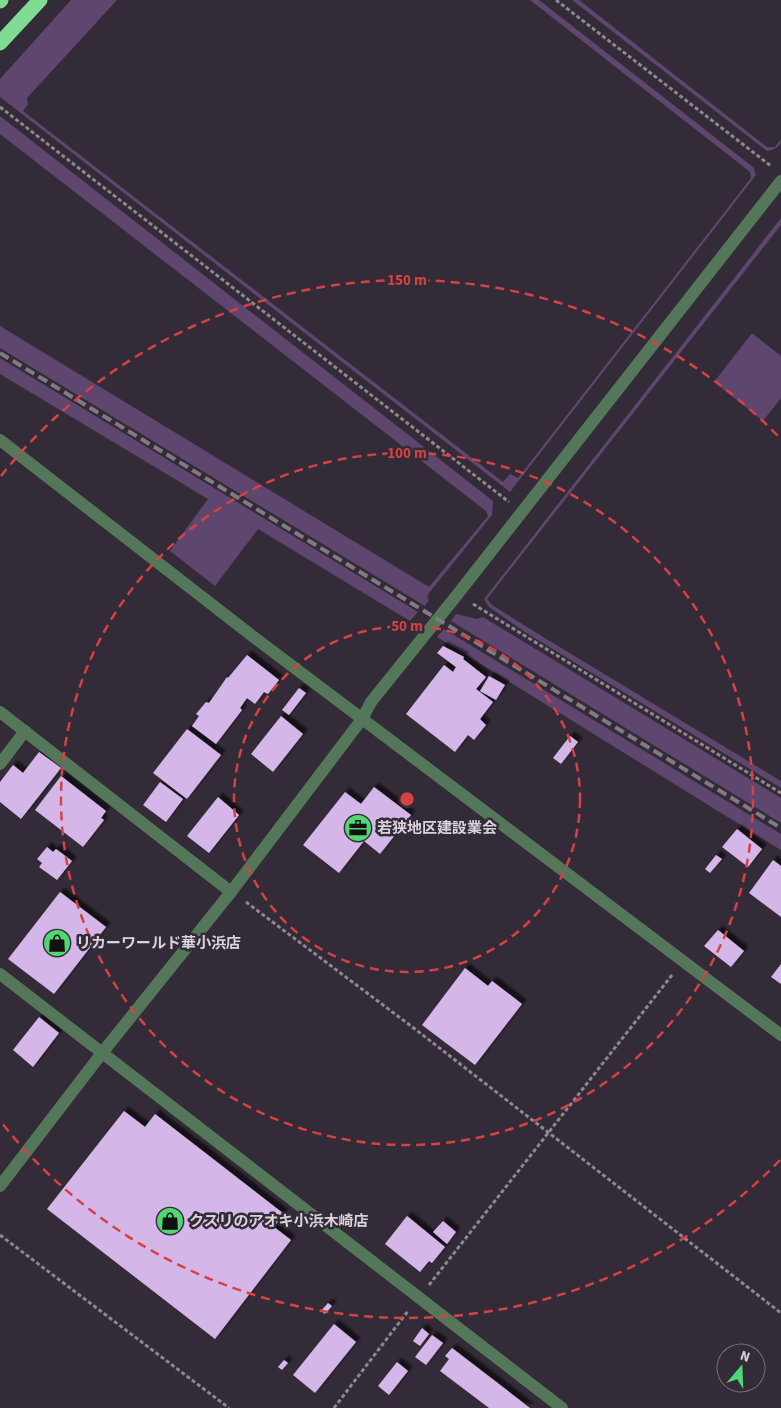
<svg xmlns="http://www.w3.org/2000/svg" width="781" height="1408" viewBox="0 0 781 1408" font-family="'Source Sans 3','Noto Sans JP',sans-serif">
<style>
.green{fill:#5f466e}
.building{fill:#d5b6e8;filter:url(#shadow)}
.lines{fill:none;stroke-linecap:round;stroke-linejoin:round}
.path{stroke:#8e8791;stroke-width:3;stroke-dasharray:4 2.5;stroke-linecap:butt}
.minor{stroke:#54775a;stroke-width:12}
.highway{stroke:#80dc92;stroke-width:15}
.rail{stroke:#807a84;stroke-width:4;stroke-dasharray:10 5;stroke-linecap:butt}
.ring{fill:none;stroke:#d64243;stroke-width:2.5;stroke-dasharray:9 6}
.labels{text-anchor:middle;stroke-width:5;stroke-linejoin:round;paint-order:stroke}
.poi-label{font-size:15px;font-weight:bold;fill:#d8d3db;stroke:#332b37;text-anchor:start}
.centre{fill:#d64243;stroke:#332b37;stroke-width:2.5}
.ring-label{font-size:15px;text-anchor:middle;font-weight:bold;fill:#d64243;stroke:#332b37;stroke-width:5;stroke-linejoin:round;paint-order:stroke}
</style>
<defs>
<filter id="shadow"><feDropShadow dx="4.5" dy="-4.5" stdDeviation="1" flood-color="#0009"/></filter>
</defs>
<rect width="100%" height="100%" fill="#332b37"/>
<g class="green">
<polygon points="71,0 117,0 27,98 28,104 23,111 503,482 510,474 518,478 751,178 750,172 530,0 539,0 753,167 756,175 510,492 0,97 0,79"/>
<path d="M572 0H579L767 147H775L781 139C781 147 774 150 767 151Z"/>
<polygon points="0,116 493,501 492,515 429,593 427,597 429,600 425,606 0,348 0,326 429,587 488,516 486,511 0,134"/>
<polygon points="781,218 781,225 487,599 492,605 530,629 781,781 781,788 528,634 489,607 484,599"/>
<polygon points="752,333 781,356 781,398 763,421 714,382"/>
<polygon points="0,358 418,612 410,621 258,529 215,586 170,551 208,499 0,374"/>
<polygon points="456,614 477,619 483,617 781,798 781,823 451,621"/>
<polygon points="444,629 781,834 781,850 437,637"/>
</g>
<g class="building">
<polygon points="443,646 464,657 463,659 486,677 476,689 493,702 480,719 486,725 474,740 468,735 455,752 406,714 444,665 453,672 456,667 437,653"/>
<polygon points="247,655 279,680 268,694 264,692 255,704 247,698 240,708 242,710 216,744 192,726 199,716 196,714 206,702 209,703 227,677 228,678"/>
<polygon points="489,676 505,685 496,700 480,691"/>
<polygon points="299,688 306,693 289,715 282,710"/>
<polygon points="281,716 303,734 273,772 251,754"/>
<polygon points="187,729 221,755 187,799 153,773"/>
<polygon points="570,736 578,742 561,764 553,758"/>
<polygon points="39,752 61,768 21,819 0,802 0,782 13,765 23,773"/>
<polygon points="61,776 106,811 101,818 104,820 83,847 35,810"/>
<polygon points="160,782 183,799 166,822 143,805"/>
<polygon points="374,787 411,815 380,854 364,841 339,873 303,845 345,792 361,804"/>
<polygon points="218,797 239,815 209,853 187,836"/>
<polygon points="737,829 762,849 748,867 722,847"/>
<polygon points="47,847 53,852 56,849 72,861 57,880 39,867 42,863 37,859"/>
<polygon points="716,855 722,859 710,873 705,869"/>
<polygon points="773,860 781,866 781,917 749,893"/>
<polygon points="60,892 106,927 54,994 8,959"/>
<polygon points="718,930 744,951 731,967 704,946"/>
<polygon points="781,964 781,984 771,977"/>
<polygon points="465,968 488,986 492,981 522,1004 475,1065 422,1025"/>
<polygon points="39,1017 59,1033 33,1067 13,1050"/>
<polygon points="124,1111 145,1127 155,1114 284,1214 274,1227 291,1240 215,1339 47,1209"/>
<polygon points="407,1216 445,1247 432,1263 429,1261 420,1272 385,1244"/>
<polygon points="443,1221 456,1232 447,1244 433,1232"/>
<polygon points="328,1303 332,1306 325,1314 321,1311"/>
<polygon points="334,1324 356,1342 315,1393 293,1375"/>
<polygon points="422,1328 429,1334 420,1346 413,1341"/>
<polygon points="432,1335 443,1343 426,1365 415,1357"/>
<polygon points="452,1348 530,1408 489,1408 440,1371 449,1359 445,1356"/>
<polygon points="284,1360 288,1363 282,1370 278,1367"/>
<polygon points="397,1362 408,1371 389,1395 378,1386"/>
</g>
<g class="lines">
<g class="path">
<polyline points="556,0 771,166"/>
<polyline points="0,107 509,502"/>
<polyline points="473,604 781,793"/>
<polyline points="246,902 415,1029 781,1313"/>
<polyline points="0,1235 229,1408"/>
<polyline points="429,1285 672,975"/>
<polyline points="334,1408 408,1311"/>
</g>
<g class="minor">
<polyline points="0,440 255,638 781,1035"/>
<polyline points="0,712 231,892"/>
<polyline points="0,764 25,731"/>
<polyline points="0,974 562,1408"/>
<polyline points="0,1186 102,1053 231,892 362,719 371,702 457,595 781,181"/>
</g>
<g class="highway">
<polyline points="0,1 1,0"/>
<polyline points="0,43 40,0"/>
</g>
<polyline class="rail" points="0,353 781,828"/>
</g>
<g class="ring">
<circle cx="407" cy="799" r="173"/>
<circle cx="407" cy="799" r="346"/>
<path d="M780 1160A519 519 0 0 1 1 1122M1 476A519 519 0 0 1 780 438"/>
</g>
<defs>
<g id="office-disc" transform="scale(1.4375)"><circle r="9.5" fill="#51d674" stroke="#332b37"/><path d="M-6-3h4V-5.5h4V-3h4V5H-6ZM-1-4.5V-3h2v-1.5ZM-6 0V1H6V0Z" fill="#111"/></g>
<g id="shop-disc" transform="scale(1.4375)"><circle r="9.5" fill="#51d674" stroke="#332b37"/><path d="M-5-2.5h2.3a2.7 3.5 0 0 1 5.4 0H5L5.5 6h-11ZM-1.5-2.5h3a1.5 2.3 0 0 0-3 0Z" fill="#111"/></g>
</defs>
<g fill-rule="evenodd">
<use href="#office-disc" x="358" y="828"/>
<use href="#shop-disc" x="57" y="943"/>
<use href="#shop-disc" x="170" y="1221"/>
</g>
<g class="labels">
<g class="poi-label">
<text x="377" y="833">若狭地区建設業会</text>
<text x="76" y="948">リカーワールド華小浜店</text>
<text x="189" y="1226">クスリのアオキ小浜木崎店</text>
</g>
</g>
<circle cx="407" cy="799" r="8" class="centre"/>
<g class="ring-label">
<text x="407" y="285">150 m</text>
<text x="407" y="458">100 m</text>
<text x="407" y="631">50 m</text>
</g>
<g transform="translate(741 1368) rotate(19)"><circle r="24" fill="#332b37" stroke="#756e79"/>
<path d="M0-4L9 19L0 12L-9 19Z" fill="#51d674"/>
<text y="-8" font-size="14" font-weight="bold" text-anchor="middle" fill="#d8d3db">N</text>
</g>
</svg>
